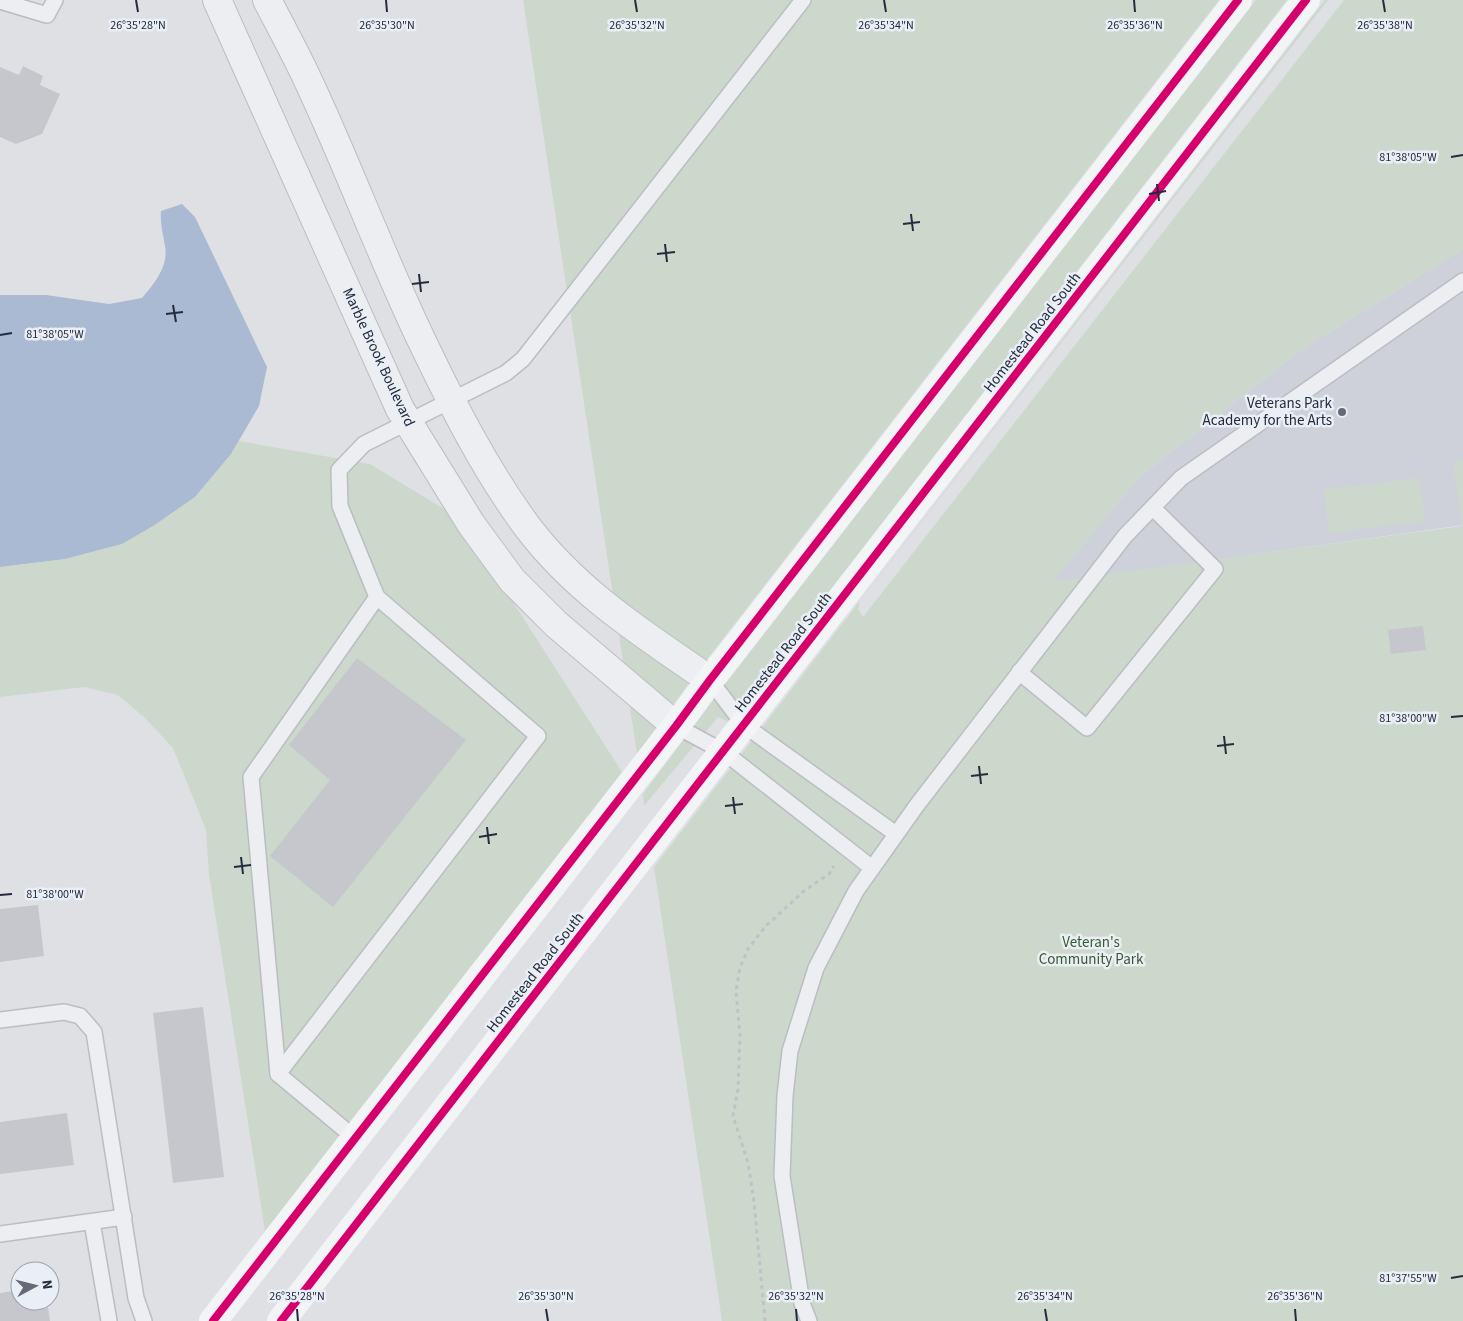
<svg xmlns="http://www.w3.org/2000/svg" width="1463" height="1321" viewBox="0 0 1463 1321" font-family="'Source Sans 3',sans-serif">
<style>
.built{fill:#ced1da}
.green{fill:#cdd8cd}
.water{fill:#a9bad2}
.building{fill:#c5c7cc}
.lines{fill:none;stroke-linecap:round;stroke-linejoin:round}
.service-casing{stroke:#bbbdc2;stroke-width:18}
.minor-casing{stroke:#bbbdc2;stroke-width:30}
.path{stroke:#c0c1c7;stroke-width:3;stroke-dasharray:4 4;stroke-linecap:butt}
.service{stroke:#edeef1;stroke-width:15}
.minor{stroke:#edeef1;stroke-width:28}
.secondary{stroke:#f2f4f5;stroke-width:28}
.cycleway-casing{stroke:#eaeef5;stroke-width:11}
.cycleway{stroke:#d6006c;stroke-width:8}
.ticks{fill:none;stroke:#242b3e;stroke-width:2}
.poi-dot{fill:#656a78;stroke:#eaeef5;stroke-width:2}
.labels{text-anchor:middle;stroke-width:5;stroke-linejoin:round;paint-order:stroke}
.street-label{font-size:15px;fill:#242b3e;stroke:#eaeef5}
.poi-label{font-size:15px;fill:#242b3e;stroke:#eaeef5;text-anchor:end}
.park-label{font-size:15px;fill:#355b30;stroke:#eaeef5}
.ticks-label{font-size:12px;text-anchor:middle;fill:#242b3e;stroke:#eaeef5;stroke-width:5;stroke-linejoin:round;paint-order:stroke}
</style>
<rect width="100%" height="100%" fill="#dee0e4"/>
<polygon class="built" points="1463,249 1463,525 1051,583 1139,477 1304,348"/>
<g class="green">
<polygon points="523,0 1219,0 698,671 637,754"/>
<polygon points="1256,0 1287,0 728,722 718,717 644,806 643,794 723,687"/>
<polygon points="1325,0 1328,0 860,601 858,609 863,617 1344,0 1463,0 1463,249 1304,348 1139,477 1052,582 1462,526 1453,461 1463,461 1463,1321 722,1321 654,867"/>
<polygon points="239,441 370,464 459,518 622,772 265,1231 209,875 206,830 173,748 146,719 118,695 84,687 0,697 0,567 65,559 122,544 195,497 231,454"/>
<polygon points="1419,478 1425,521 1329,533 1324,490"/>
</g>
<path class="water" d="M182 204 195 217 267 367 259 406 231 454 195 497 153 526 122 544 65 559 0 567V295H46L109 304 142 298C154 284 169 266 165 246 163 233 160 224 161 211Z"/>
<g class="building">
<polygon points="23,66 43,76 40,85 60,94 42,134 16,144 0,137 0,67 19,75"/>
<polygon points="1423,626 1426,650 1391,654 1388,630"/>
<polygon points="357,658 466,740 333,907 270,856 330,780 289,745"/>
<polygon points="38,905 44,956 0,962 0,909"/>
<polygon points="203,1007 224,1177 173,1183 153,1013"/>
<polygon points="67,1113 74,1165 0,1174 0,1122"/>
<polygon points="20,1290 20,1301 47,1301 50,1321 0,1321 0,1293"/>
</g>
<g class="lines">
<g class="service-casing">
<g id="service">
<polyline points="0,1 47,15 55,0"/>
<polyline points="1019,672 1087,728 1215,569 1153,508"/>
<polyline points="710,680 744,725 896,834"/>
<polyline points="676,726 724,752 872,868"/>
<polyline points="0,1020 64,1012 80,1016 94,1032 136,1298 144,1321"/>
<polyline points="278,1074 251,777 377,597"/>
<polyline points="356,1139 278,1074 538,736 377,597 340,506 339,470 364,444 506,373 523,359 803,0"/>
<polyline points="92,1222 109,1321"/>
<polyline points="0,1234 124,1217"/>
<polyline points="809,1321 802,1303 782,1176 785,1096 790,1051 816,968 856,891 917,805 1125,536 1181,478 1463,281"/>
</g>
</g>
<g class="minor-casing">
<g id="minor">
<polyline points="217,0 400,409 471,524 512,580 556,624 676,726"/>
<path d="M267 0C280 25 293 49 305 74 346 160 379 251 420 337 451 402 484 468 526 525 575 591 644 635 710 680"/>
</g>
</g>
<polyline class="path" points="765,1321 754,1201 748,1163 733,1116 738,1089 740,1036 736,991 740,968 748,949 765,927 805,890 829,874 834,866"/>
<use href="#service" class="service"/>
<use href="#minor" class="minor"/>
<g class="secondary">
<polyline points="213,1321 676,726 710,680 1238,0"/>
<polyline points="281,1321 1306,0"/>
</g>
<g class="cycleway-casing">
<g id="cycleway">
<polyline points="213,1321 676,726 710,680 1238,0"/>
<polyline points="281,1321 1306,0"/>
</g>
</g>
<use href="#cycleway" class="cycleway"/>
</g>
<path class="ticks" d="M136 0 138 12M386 0 387 12M635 0 637 12M884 0 886 12M1134 0 1135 12M1383 0 1385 12M1451 157 1463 155M1157 184 1159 201M1149 194 1166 191M911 214 913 231M903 224 920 222M665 244 667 262M657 254 675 252M419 274 421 292M412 284 429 282M173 305 176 322M166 314 183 312M0 335 12 333M1451 717 1463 716M1224 736 1226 754M1217 746 1234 744M979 766 981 784M971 776 988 774M733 797 735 814M725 806 743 804M487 827 489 844M479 837 497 834M241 857 243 874M234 867 251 865M0 895 12 894M1451 1278 1463 1276M297 1309 298 1321M546 1309 548 1321M796 1309 797 1321M1045 1309 1047 1321M1295 1309 1296 1321"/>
<circle class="poi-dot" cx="1342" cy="412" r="5"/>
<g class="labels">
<g class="street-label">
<text transform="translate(1032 332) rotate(-52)" y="5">Homestead Road South</text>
<text transform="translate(379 357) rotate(65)" y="5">Marble Brook Boulevard</text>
<text transform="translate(783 652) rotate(-52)" y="5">Homestead Road South</text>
<text transform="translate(535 972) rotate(-52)" y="5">Homestead Road South</text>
</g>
<g class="poi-label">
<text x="1332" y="408">Veterans Park<tspan x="1332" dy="17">Academy for the Arts</tspan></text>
</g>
<g class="park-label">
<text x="1091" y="947">Veteran's<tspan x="1091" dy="17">Community Park</tspan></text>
</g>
</g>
<g class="ticks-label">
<text x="138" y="29">26°35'28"N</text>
<text x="387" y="29">26°35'30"N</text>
<text x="637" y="29">26°35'32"N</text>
<text x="886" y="29">26°35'34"N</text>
<text x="1135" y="29">26°35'36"N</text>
<text x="1385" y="29">26°35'38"N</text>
<text x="1408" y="161">81°38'05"W</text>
<text x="55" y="338">81°38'05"W</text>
<text x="1408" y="722">81°38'00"W</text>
<text x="55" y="898">81°38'00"W</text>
<text x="1408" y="1282">81°37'55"W</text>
<text x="297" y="1300">26°35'28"N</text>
<text x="546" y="1300">26°35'30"N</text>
<text x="796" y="1300">26°35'32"N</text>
<text x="1045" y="1300">26°35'34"N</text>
<text x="1295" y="1300">26°35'36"N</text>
</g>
<g transform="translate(35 1286) rotate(83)"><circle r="24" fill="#eaeef5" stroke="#9ba0ac"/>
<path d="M0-4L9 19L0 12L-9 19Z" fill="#656a78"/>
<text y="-8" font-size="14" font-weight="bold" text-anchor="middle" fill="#242b3e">N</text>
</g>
</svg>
